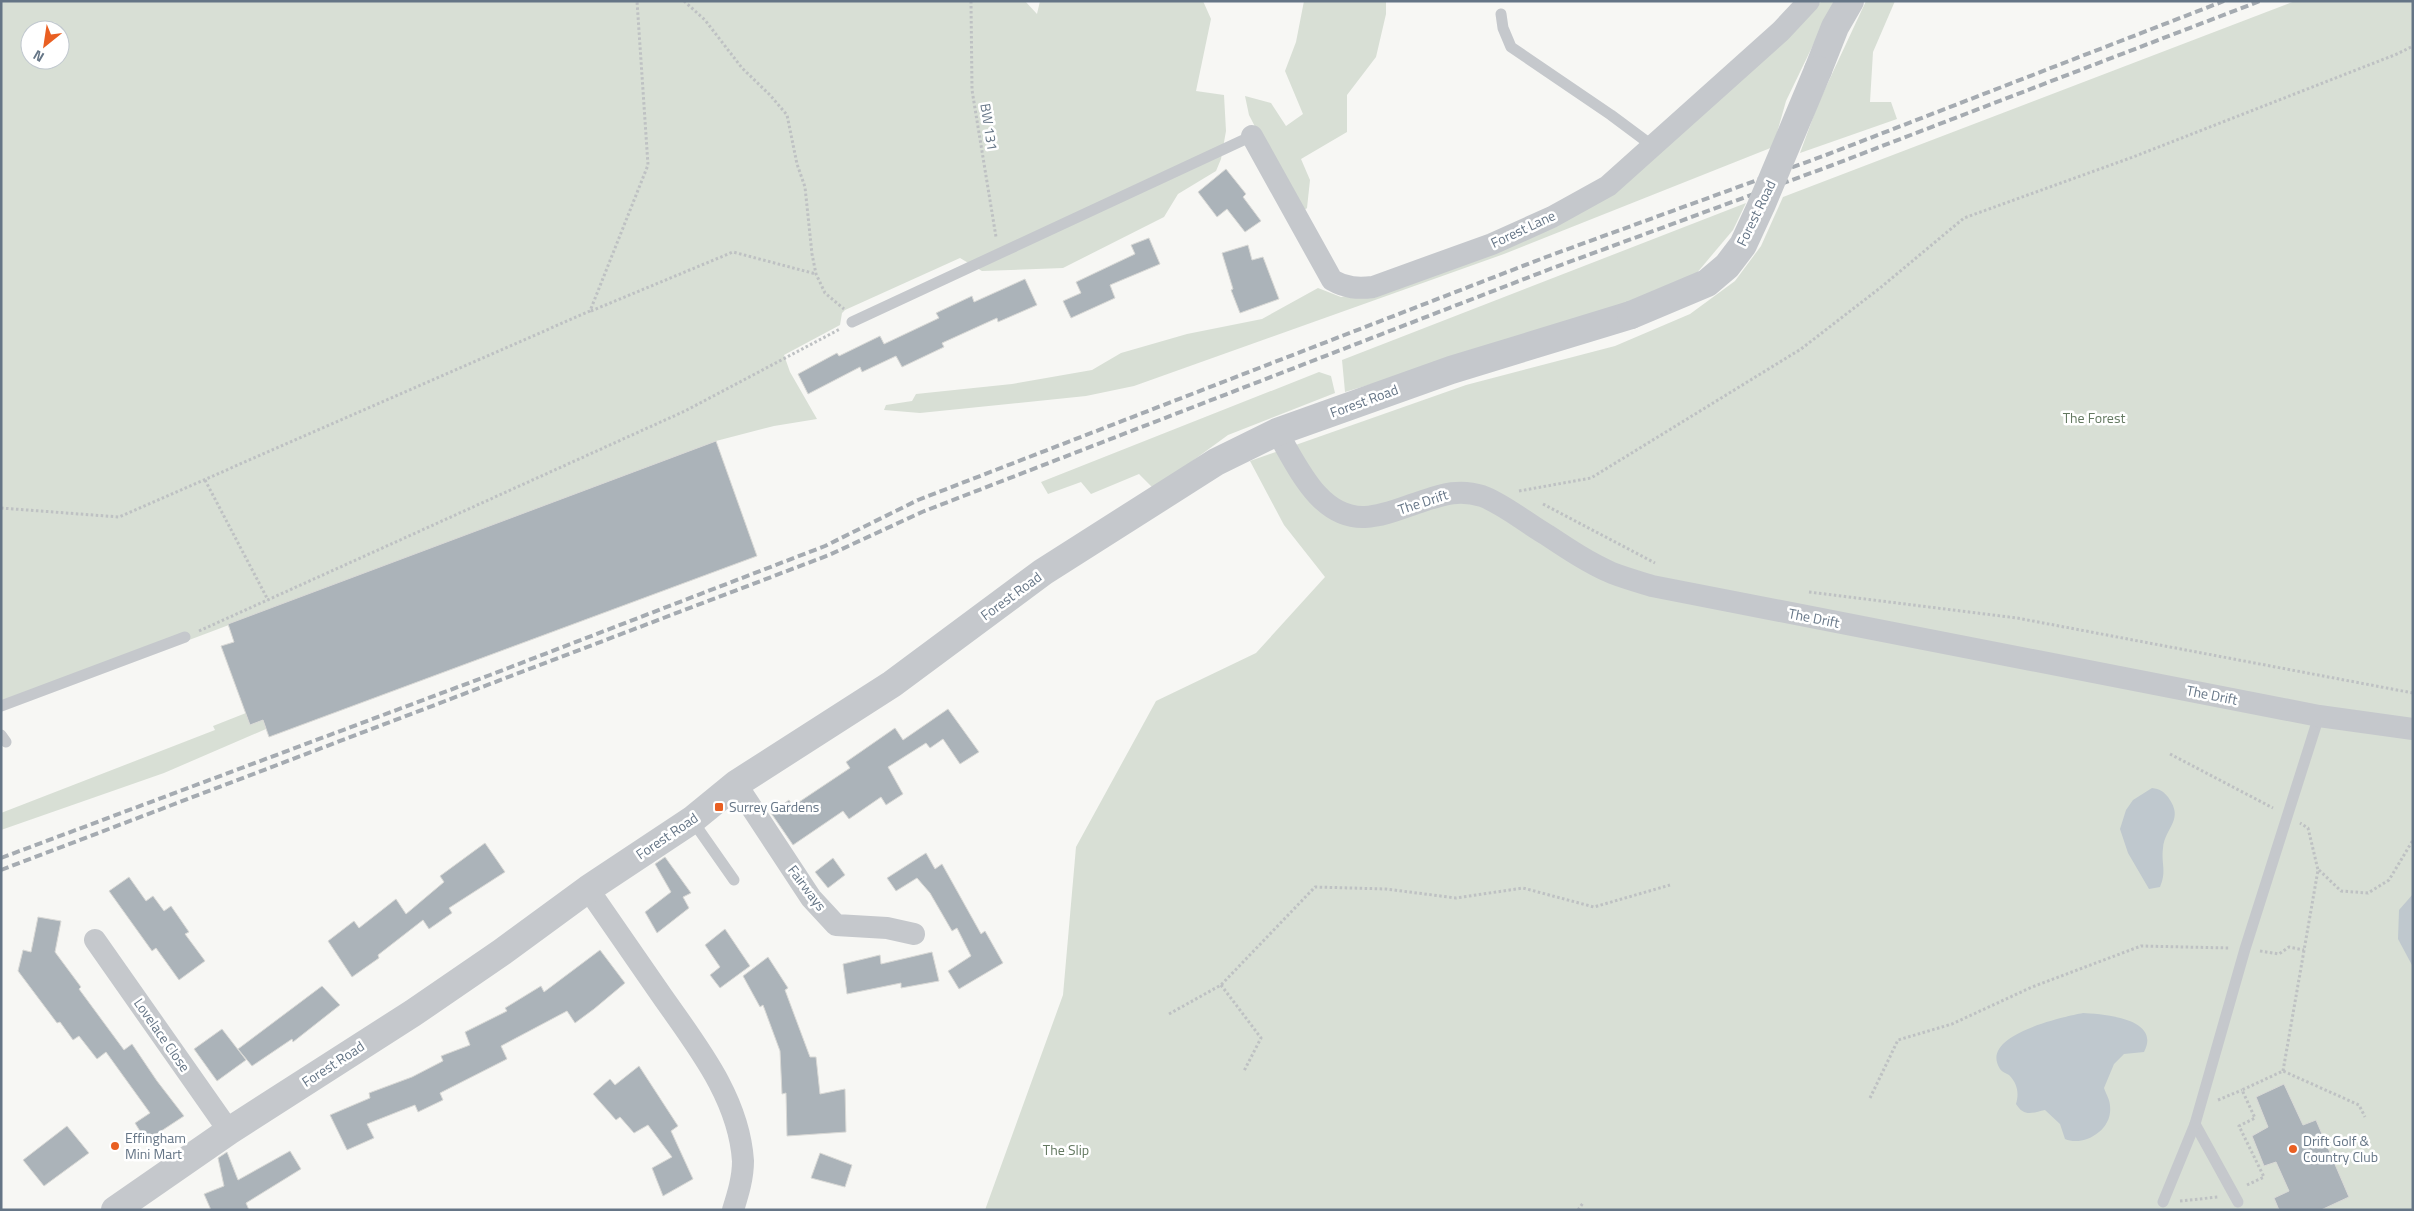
<svg xmlns="http://www.w3.org/2000/svg" width="2414" height="1211" viewBox="0 0 2414 1211" font-family="'Titillium Web',sans-serif">
<style>
.green{fill:#d8dfd5;fill-rule:evenodd}
.water{fill:#bfc8ce}
.building{fill:#abb3b9;stroke:#d9d9d6}
.lines{fill:none;stroke-linecap:round;stroke-linejoin:round}
.path{stroke:#bec1c3;stroke-width:3;stroke-dasharray:2.5 2.5;stroke-linecap:butt}
.service{stroke:#c5c8cc;stroke-width:11}
.minor{stroke:#c5c8cc;stroke-width:22}
.tertiary{stroke:#c5c8cc;stroke-width:28}
.rail{stroke:#a5abb1;stroke-width:4;stroke-dasharray:8 4;stroke-linecap:butt}
.tertiary-bridge{stroke:#c5c8cc;stroke-width:28}
.poi-dot{fill:#e95f22;stroke:#fff;stroke-width:2}
.labels{text-anchor:middle;stroke-width:5;stroke-linejoin:round;paint-order:stroke}
.street-label{font-size:14px;fill:#657586;stroke:#fff}
.park-label{font-size:14px;fill:#637860;stroke:#fff}
.poi-label{font-size:14px;fill:#657586;stroke:#fff;text-anchor:start}
</style>
<rect width="100%" height="100%" fill="#f7f7f4"/>
<g class="green">
<path d="M1 1H1025L1037 14 1040 1H1203L1211 19 1196 91 1224 95 1226 131 1221 159 1216 171 1178 194 1164 217 1063 268 982 271 960 258 845 310 842 313 840 325 784 355 790 372 817 419 774 426 716 441 1 711ZM30 30H60V60H30Z"/>
<polygon points="1304,1 1386,1 1386,14 1376,57 1347,95 1347,132 1301,159 1310,180 1307,208 1300,214 1249,115 1245,96 1271,103 1286,126 1303,114 1285,71 1296,42"/>
<polygon points="1822,1 1838,1 1815,41 1786,101 1773,147 1504,254 1134,386 1086,396 920,413 884,410 886,405 912,401 916,394 1012,384 1092,370 1121,353 1187,334 1262,319 1318,288 1341,297 1386,289 1595,201"/>
<polygon points="1866,1 1895,1 1873,52 1870,102 1891,102 1897,119 1800,153 1818,104"/>
<polygon points="2295,1 2413,1 2413,1210 985,1210 1063,995 1076,847 1156,701 1256,653 1325,577 1284,525 1250,461 1466,385 1615,346 1690,314 1735,281 1761,246 1783,197"/>
<polygon points="1746,203 1733,230 1696,274 1674,290 1534,335 1345,392 1342,360"/>
<polygon points="1319,372 1331,376 1335,393 1228,435 1154,489 1139,474 1091,494 1081,482 1048,494 1041,482"/>
<polygon points="246,713 250,725 263,720 266,729 164,773 1,830 1,813 215,730 213,726"/>
</g>
<g class="water">
<path d="M2152 788C2160 789 2163 791 2168 797 2185 820 2165 827 2163 848 2161 864 2167 871 2160 887L2149 889 2128 853 2120 829 2126 810 2133 800Z"/>
<polygon points="2413,894 2413,967 2398,939 2399,910"/>
<path d="M2083 1013C2102 1014 2162 1018 2144 1052L2124 1054 2114 1064 2104 1088C2106 1094 2110 1100 2110 1106 2113 1130 2084 1147 2065 1139L2060 1124 2045 1110C2032 1113 2024 1117 2016 1104 2019 1094 2018 1084 2009 1075 2006 1073 2002 1072 2000 1069 1978 1035 2063 1017 2083 1013Z"/>
</g>
<g class="building">
<polygon points="1226,169 1246,194 1243,197 1261,221 1245,232 1227,209 1217,217 1198,192"/>
<polygon points="1149,238 1160,264 1110,285 1115,298 1071,318 1063,301 1081,293 1076,282 1135,254 1131,245"/>
<polygon points="1248,245 1252,260 1263,257 1279,299 1240,313 1231,290 1233,289 1222,253"/>
<polygon points="1025,279 1037,305 998,322 997,318 942,343 944,347 902,367 896,356 862,372 860,367 808,394 798,374 837,353 839,356 880,336 884,344 939,318 936,313 972,296 974,302"/>
<polygon points="716,441 757,556 269,737 263,720 250,725 221,646 234,642 228,624"/>
<polygon points="948,709 979,752 960,764 943,739 930,748 926,743 888,767 903,794 886,805 881,797 849,819 843,811 793,845 771,813 789,800 793,806 850,768 846,762 895,728 903,740"/>
<polygon points="485,843 505,872 449,908 452,913 429,929 423,920 378,955 379,958 352,977 328,941 354,921 359,928 396,899 406,914 444,882 440,876"/>
<polygon points="926,853 935,869 942,864 981,934 985,931 1003,963 959,989 948,971 971,956 957,928 952,931 930,893 917,878 896,891 887,878"/>
<polygon points="665,857 691,893 683,897 689,908 657,933 645,912 671,892 655,864"/>
<polygon points="833,858 845,875 828,888 815,872"/>
<polygon points="129,877 146,901 153,896 164,911 171,906 189,932 185,934 205,961 179,980 156,948 152,951 109,891"/>
<polygon points="38,917 61,921 55,952 81,987 79,989 124,1050 132,1044 157,1081 184,1116 146,1141 135,1123 150,1113 106,1052 97,1059 79,1036 73,1040 60,1022 57,1023 18,971 23,950 31,952"/>
<polygon points="725,929 750,966 720,988 710,975 720,967 705,945"/>
<polygon points="600,950 625,983 594,1009 575,1023 567,1011 501,1046 507,1059 440,1093 443,1100 418,1112 415,1105 367,1124 374,1138 347,1150 330,1115 370,1098 369,1093 412,1077 443,1061 441,1056 470,1045 465,1032 507,1011 505,1008 541,986 544,992"/>
<polygon points="932,952 939,981 901,988 901,983 847,994 843,964 880,955 881,964"/>
<polygon points="768,957 788,988 785,990 810,1057 816,1057 820,1094 845,1089 846,1132 787,1136 786,1093 782,1094 780,1051 763,1005 760,1007 743,976"/>
<polygon points="322,986 340,1005 293,1042 292,1039 252,1066 238,1049"/>
<polygon points="222,1029 246,1060 217,1081 194,1049"/>
<polygon points="639,1066 678,1126 671,1131 693,1179 663,1196 652,1168 672,1157 648,1125 634,1133 620,1117 616,1120 593,1094 610,1079 615,1085"/>
<polygon points="2284,1084 2303,1125 2316,1120 2349,1197 2321,1210 2279,1210 2274,1198 2289,1191 2276,1162 2264,1166 2252,1136 2268,1127 2256,1097"/>
<polygon points="67,1126 89,1153 44,1186 23,1160"/>
<polygon points="290,1151 301,1169 246,1203 249,1210 211,1210 204,1194 224,1186 218,1158 227,1152 238,1180"/>
<polygon points="820,1153 852,1165 845,1187 811,1178"/>
</g>
<g class="lines">
<g class="path">
<polyline points="684,1 705,20 742,68 770,95 787,115 797,164 805,187 812,254 816,274 825,293 844,309"/>
<polyline points="971,1 972,90 996,237"/>
<polyline points="591,311 733,252 816,274"/>
<polyline points="205,480 268,600"/>
<polyline points="1519,491 1591,478 1801,349 1880,288 1964,218 2133,157 2397,54 2413,46"/>
<polyline points="1543,504 1655,563"/>
<polyline points="1,508 119,517 590,311 648,165 637,1"/>
<polyline points="1809,592 2017,618 2413,693"/>
<polyline points="199,631 685,411 840,329"/>
<polyline points="2170,754 2273,808"/>
<polyline points="2319,870 2341,891 2368,893 2389,880 2413,840"/>
<polyline points="2260,951 2279,954 2289,947 2304,950"/>
<polyline points="1221,985 1261,1038 1244,1071"/>
<polyline points="1169,1014 1221,985 1315,887 1386,889 1456,898 1523,888 1594,907 1670,885"/>
<polyline points="2283,1071 2318,870 2308,828 2300,823"/>
<polyline points="1870,1098 1898,1040 1952,1024 2032,987 2141,946 2229,948"/>
<polyline points="2218,1100 2242,1090"/>
<polyline points="2247,1185 2264,1177 2239,1126 2255,1118 2242,1090 2283,1071 2359,1105 2365,1117"/>
<polyline points="2180,1201 2218,1197"/>
<polyline points="1578,1210 1583,1203"/>
</g>
<g class="service">
<polyline points="1501,14 1503,28 1511,47 1611,115 1654,147"/>
<polyline points="852,322 1252,136"/>
<polyline points="1,706 185,637"/>
<polyline points="1,735 6,742"/>
<polyline points="692,820 734,880"/>
<polyline points="2195,1124 2238,1202"/>
<polyline points="2163,1202 2195,1124 2245,949 2319,716"/>
</g>
<g class="minor">
<path d="M1252 136 1332 280C1346 288 1358 289 1373 287L1492 244 1552 217 1608 186 1781 31 1809 1"/>
<path d="M1277 432C1297 465 1319 519 1365 517 1385 516 1404 507 1423 501 1444 494 1460 489 1482 496 1504 504 1526 523 1547 535 1568 549 1589 563 1612 573 1625 578 1639 582 1652 586L2319 716 2413 729"/>
<polyline points="736,784 811,898 836,925 887,928 914,934"/>
<path d="M588 889C613 925 637 960 662 996 697 1046 739 1098 743 1161 743 1178 738 1194 733 1210"/>
<polyline points="95,940 229,1131"/>
</g>
<g class="tertiary">
<polyline points="1818,70 1835,27 1850,1"/>
<polyline points="115,1210 229,1131 413,1013 502,952 588,889 692,820 736,784 892,684 1043,572 1216,462 1277,432 1451,370 1631,315"/>
</g>
<g class="rail">
<polyline points="1,858 490,675 825,546 918,500 1546,257 1826,155 2224,1"/>
<polyline points="1,870 829,555 922,512 1550,269 1830,166 2260,1"/>
</g>
<polyline class="tertiary-bridge" points="1631,315 1707,283 1727,266 1743,245 1761,206 1818,70"/>
</g>
<g class="poi-dot">
<rect x="714" y="802" width="10" height="10" rx="2.5"/>
<circle cx="115" cy="1146" r="5"/>
<circle cx="2293" cy="1149" r="5"/>
</g>
<g class="labels">
<g class="street-label">
<text transform="translate(989 127) rotate(81)" y="5">BW 131</text>
<text transform="translate(1756 213) rotate(-64)" y="5">Forest Road</text>
<text transform="translate(1523 229) rotate(-25)" y="5">Forest Lane</text>
<text transform="translate(1364 401) rotate(-20)" y="5">Forest Road</text>
<text transform="translate(1423 502) rotate(-18)" y="5">The Drift</text>
<text transform="translate(1011 596) rotate(-36)" y="5">Forest Road</text>
<text transform="translate(1814 618) rotate(11)" y="5">The Drift</text>
<text transform="translate(2212 695) rotate(11)" y="5">The Drift</text>
<text transform="translate(667 836) rotate(-34)" y="5">Forest Road</text>
<text transform="translate(807 888) rotate(53)" y="5">Fairways</text>
<text transform="translate(162 1035) rotate(55)" y="5">Lovelace Close</text>
<text transform="translate(333 1064) rotate(-33)" y="5">Forest Road</text>
</g>
<g class="park-label">
<text x="2094" y="423">The Forest</text>
<text x="1066" y="1155">The Slip</text>
</g>
<g class="poi-label">
<text x="729" y="812">Surrey Gardens</text>
<text x="125" y="1143">Effingham<tspan x="125" dy="16">Mini Mart</tspan></text>
<text x="2303" y="1146">Drift Golf &amp;<tspan x="2303" dy="16">Country Club</tspan></text>
</g>
</g>
<rect width="2414" height="1211" fill="none" stroke="#657586" stroke-width="5"/>
<g transform="translate(45 45) rotate(210)"><circle r="24" fill="#ffffff" stroke="#c1c8cf"/>
<path d="M0-4L9 19L0 12L-9 19Z" fill="#e95f22"/>
<text y="-8" font-size="14" font-weight="bold" text-anchor="middle" fill="#657586">N</text>
</g>
</svg>
